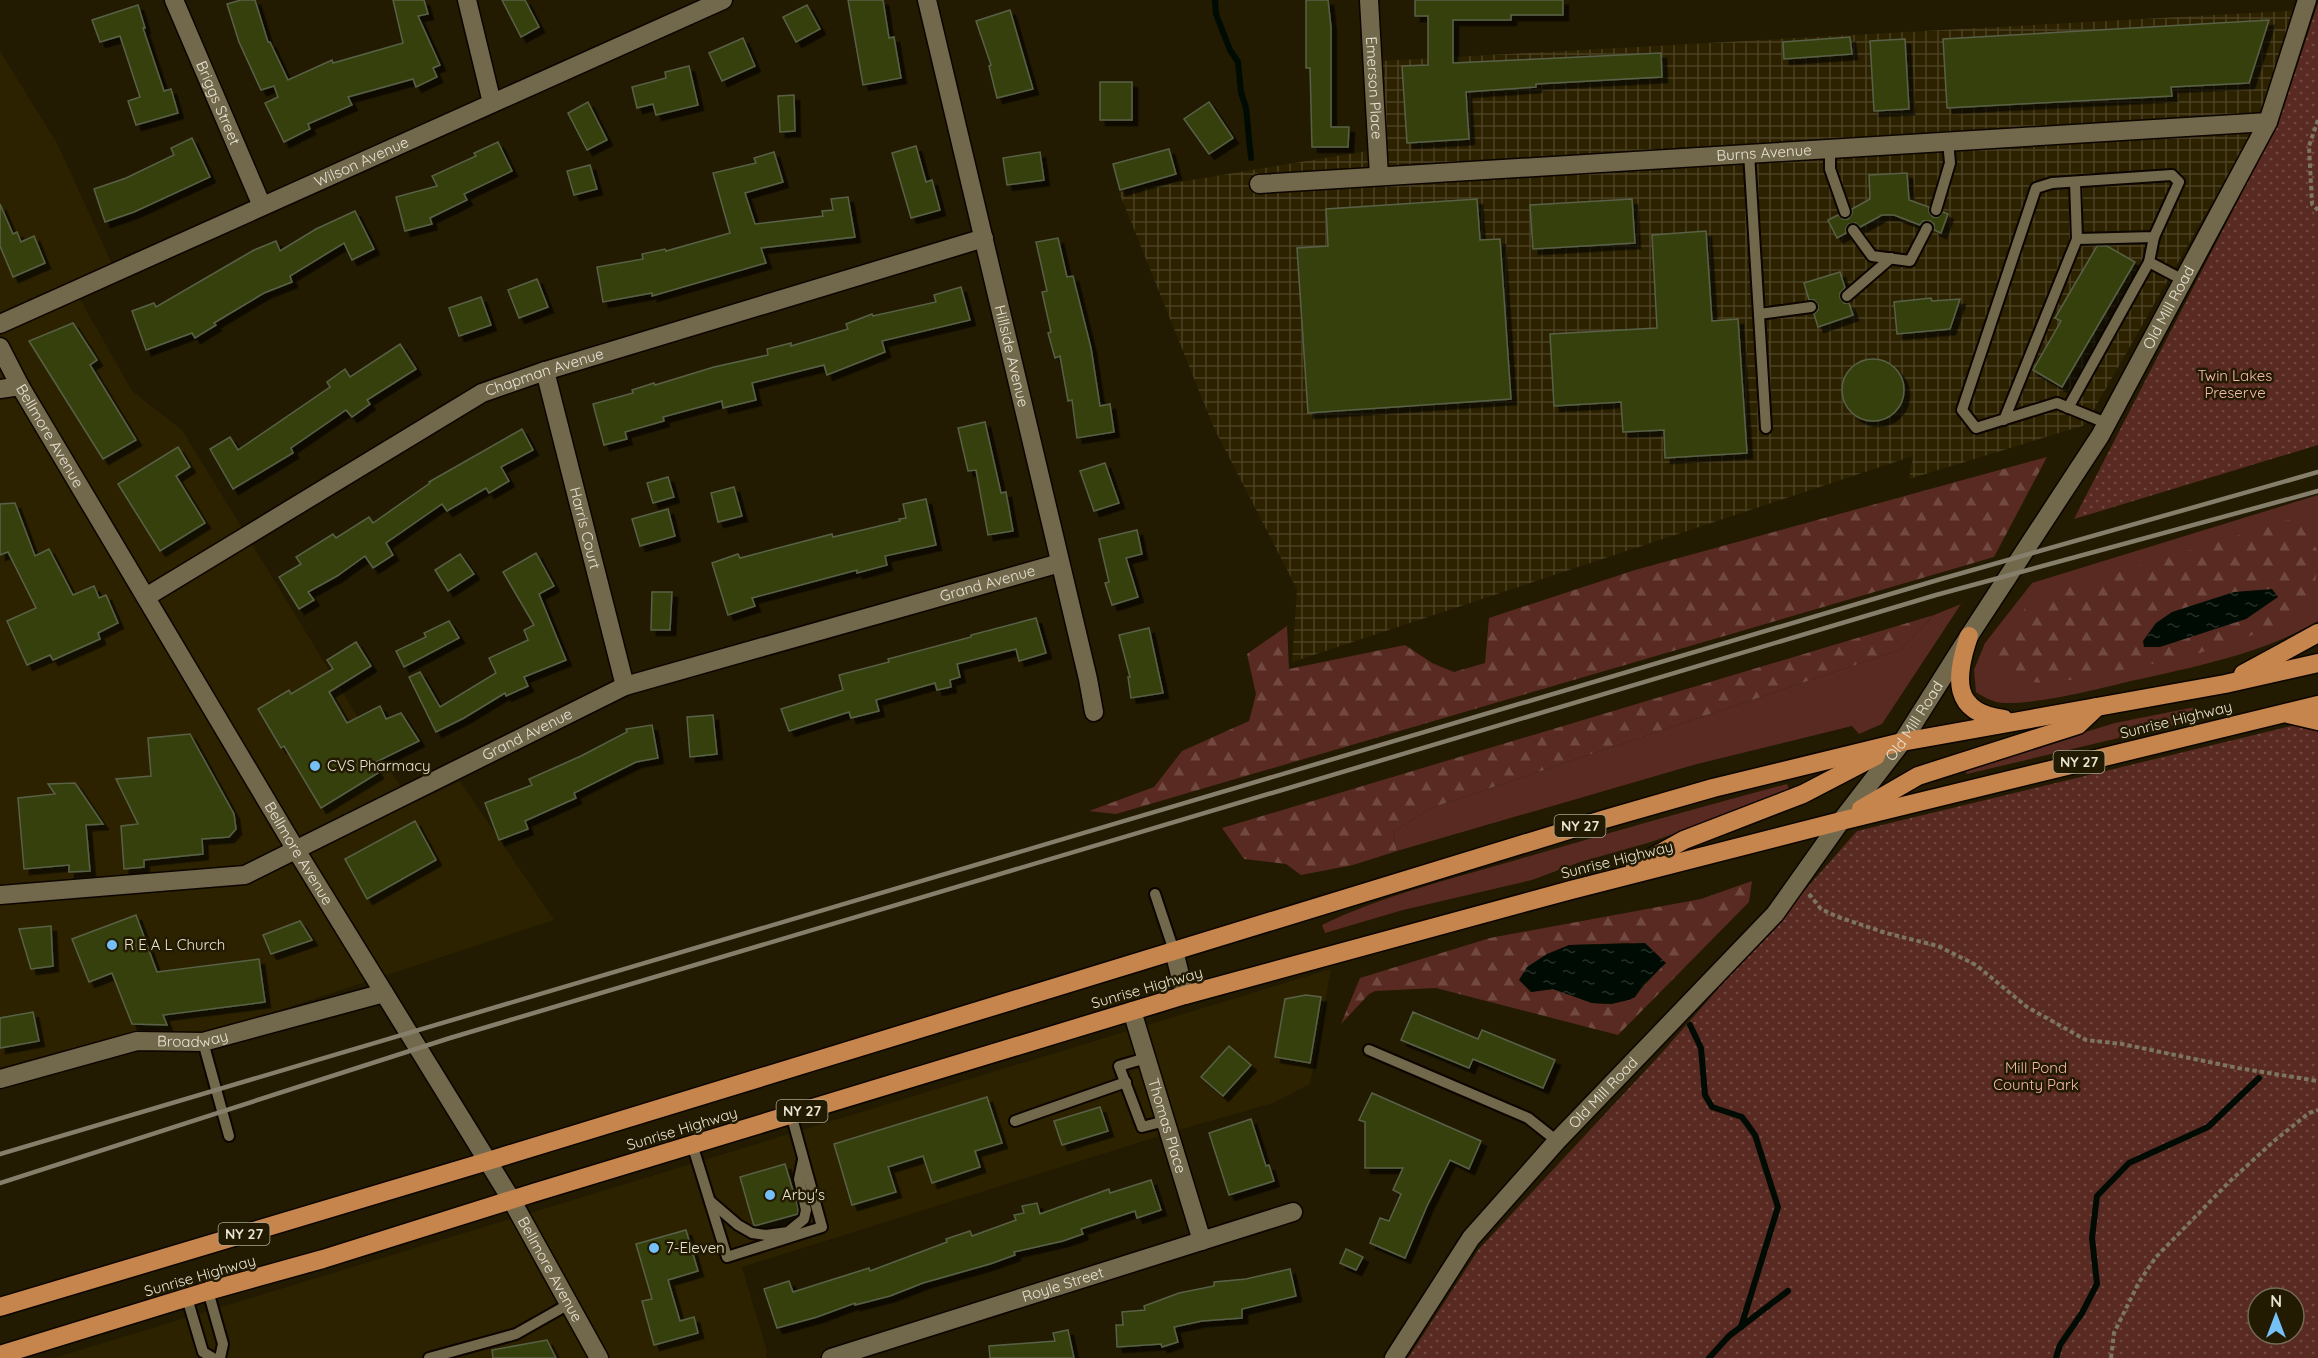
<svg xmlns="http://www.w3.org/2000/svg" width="2318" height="1358" viewBox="0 0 2318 1358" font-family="Quicksand,sans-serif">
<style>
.built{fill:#2d2200}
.industrial{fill:url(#industrial-grid)}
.green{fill:#592a22}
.forest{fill:url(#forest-firs);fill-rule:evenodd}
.park{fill:url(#park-dots);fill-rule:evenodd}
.water{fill:url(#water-ripples)}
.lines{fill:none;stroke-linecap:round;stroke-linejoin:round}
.stream{stroke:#000c03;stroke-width:6}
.building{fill:#354010;stroke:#596146;stroke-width:1.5;filter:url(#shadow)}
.lane-casing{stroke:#0c0500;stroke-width:14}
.street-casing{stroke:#0c0500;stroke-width:21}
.secondary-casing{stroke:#0c0500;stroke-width:21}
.highway-casing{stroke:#0c0500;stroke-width:21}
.path{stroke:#7c7560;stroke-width:4;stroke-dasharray:4.5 3;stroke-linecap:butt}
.lane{stroke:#72684c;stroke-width:10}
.street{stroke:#72684c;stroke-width:18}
.secondary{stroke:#72684c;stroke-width:18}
.highway{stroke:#c6854c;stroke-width:18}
.rail{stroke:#857e6a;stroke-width:4.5}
.poi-dot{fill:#75c0f6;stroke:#221a01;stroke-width:2}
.labels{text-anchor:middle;stroke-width:5;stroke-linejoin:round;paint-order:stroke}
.shield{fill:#221a01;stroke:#ada794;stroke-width:1.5}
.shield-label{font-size:14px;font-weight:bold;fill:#e8e3d3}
.street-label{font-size:15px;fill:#e8e3d3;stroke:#221a01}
.park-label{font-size:15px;fill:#f8bcb1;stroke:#221a01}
.poi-label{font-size:15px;fill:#e8e3d3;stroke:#221a01;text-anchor:start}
</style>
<defs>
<pattern id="industrial-grid" width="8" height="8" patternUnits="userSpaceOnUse" patternTransform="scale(1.5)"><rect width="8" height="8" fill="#2d2200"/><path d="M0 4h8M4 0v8" fill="none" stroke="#4b4224"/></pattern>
<pattern id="forest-firs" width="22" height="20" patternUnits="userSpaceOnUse" patternTransform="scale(1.5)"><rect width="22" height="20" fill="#592a22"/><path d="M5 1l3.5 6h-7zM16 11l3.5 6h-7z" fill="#714941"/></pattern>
<pattern id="park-dots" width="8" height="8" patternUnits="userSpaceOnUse" patternTransform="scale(1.5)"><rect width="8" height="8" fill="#592a22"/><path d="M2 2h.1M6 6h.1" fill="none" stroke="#714941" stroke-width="1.8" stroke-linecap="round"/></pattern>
<pattern id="water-ripples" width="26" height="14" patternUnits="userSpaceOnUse" patternTransform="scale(1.5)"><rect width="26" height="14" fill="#000c03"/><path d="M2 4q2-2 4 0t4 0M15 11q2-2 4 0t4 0" fill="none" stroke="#252f27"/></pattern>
<filter id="shadow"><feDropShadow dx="5.5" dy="5.5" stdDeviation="0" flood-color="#0009"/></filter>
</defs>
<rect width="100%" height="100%" fill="#221a01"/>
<g class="built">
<polygon points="0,51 58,145 113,266 72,285 132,391 182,430 411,804 460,781 554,920 201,1036 0,1074"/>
<polygon points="1331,969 1310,1084 1273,1103 1182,1129 742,1267 767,1351 766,1358 54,1358"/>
</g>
<polygon class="industrial" points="2304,10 2244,147 2085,425 1909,479 1913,456 1292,662 1297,589 1214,428 1119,192 1385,148 1382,61"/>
<g class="green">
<path d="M2318 495V621C2263 654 2189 668 2127 682 2089 691 2044 703 2005 703 1994 703 1985 698 1976 692L1974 670 1985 643 2032 583Z"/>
<polygon points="1961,604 1882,724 1859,734 1852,726 1697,764 1397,851 1393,832 1431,808 1900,650 1934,615"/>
<polygon points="2195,707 2195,720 1967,774 1964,769 2115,723"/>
<path d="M1787 784 1790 792 1651 842 1580 862 1532 880 1403 910 1325 933 1322 925C1384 895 1451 879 1516 860 1606 834 1696 808 1787 784Z"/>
</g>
<g class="forest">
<polygon points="2047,457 1994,557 1116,814 1089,811 1154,787 1182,751 1249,721 1256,694 1247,654 1287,626 1289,669 1405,645 1432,663 1454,672 1485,663 1489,618 1635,570"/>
<path d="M2298 517 2317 550 2315 592 2299 619 2188 657 2054 683 2026 682 1997 656 2030 599ZM2278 596 2246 619 2184 638Z"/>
<polygon points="1934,615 1900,650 1431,808 1393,832 1397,851 1353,865 1301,875 1286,864 1244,859 1222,828"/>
<path d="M1752 881 1749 902 1618 1035 1436 988 1375 991 1369 994 1341 1024 1360 978 1490 938 1701 899ZM1628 943 1650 949 1665 963C1655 975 1644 984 1635 997L1611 1004 1592 1003 1553 989 1531 992 1570 945Z"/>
</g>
<g class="park">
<polygon points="2318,3 2318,445 2074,519 2279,121"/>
<path d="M2304 723 2318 727V1358H1408L1479 1249 1658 1057 1857 831ZM2258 1298H2294V1334H2258Z"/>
</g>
<g class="water">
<polygon points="2272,589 2278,597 2246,619 2160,647 2144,647 2143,641 2156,623 2172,612 2234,592"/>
<polygon points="1645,943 1666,963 1643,985 1635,997 1629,1000 1611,1004 1592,1003 1553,989 1531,992 1519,980 1527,967 1547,954 1569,945"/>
</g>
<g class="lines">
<g class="stream">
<polyline points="1215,0 1216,14 1230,50 1238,62 1241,92 1246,108 1251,158"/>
<polyline points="1690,1025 1701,1048 1705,1095 1712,1107 1742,1117 1755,1135 1778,1207 1741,1327"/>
<polyline points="1709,1358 1729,1336 1788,1291"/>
<polyline points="2056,1358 2060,1345 2082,1313 2097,1284 2092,1238 2097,1196 2129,1163 2208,1127 2259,1078"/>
</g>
</g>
<g class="building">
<polygon points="241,0 255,0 268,42 270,42 288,80 332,60 333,63 403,43 393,0 424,0 428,14 418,16 440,65 433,68 437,77 416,87 413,79 348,97 352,105 308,124 310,129 284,142 265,103 278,97 274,86 261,90 239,42 227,4"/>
<polygon points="502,0 525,0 539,27 521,37"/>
<polygon points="848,0 883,0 889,38 894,37 901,78 863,85"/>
<polygon points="1306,0 1328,0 1331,27 1331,127 1349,127 1348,147 1312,147 1310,68 1306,68"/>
<polygon points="1415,0 1563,0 1563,15 1511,15 1511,20 1453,20 1453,63 1661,53 1662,77 1536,84 1536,87 1466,92 1469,139 1407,143 1402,66 1428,65 1428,16 1415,16"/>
<polygon points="138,5 145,28 143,28 164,91 171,89 178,113 136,125 128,101 140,97 120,36 100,42 92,20"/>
<polygon points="807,5 820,29 796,42 783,17"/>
<polygon points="1010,10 1033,89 997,98 989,66 991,65 976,21"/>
<polygon points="2269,20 2249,83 2171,87 2172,96 1947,108 1943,39"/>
<polygon points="1850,37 1852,54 1784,59 1783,42"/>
<polygon points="743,38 755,66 722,81 709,53"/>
<polygon points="1905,39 1909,109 1874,111 1870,41"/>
<polygon points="689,66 698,105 656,115 653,104 637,108 632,87 666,78 665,72"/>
<rect x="1100" y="82" width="32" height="38"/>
<polygon points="794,95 795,131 780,132 778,96"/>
<polygon points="588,102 607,140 587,150 568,113"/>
<polygon points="1209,102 1233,138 1209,154 1184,119"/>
<polygon points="192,138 210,177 134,212 105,222 94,189 126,178 174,155 171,148"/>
<polygon points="498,142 512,171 464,194 467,200 430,218 432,224 405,231 396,197 437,186 432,176 476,156 474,153"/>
<polygon points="916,146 926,182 932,180 940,210 911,218 892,153"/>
<polygon points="1169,149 1176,174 1120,190 1113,164"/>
<polygon points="774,152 783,182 745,193 755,224 823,216 822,211 833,210 831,199 848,197 855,237 761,248 766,263 652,296 652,293 603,302 597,267 643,259 642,254 665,249 666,251 730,233 713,173 756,163 754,158"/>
<polygon points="1040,152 1044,180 1007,185 1003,158"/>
<polygon points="590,165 597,189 574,195 567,171"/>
<polygon points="1907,173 1909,200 1929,207 1929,212 1933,217 1938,217 1943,212 1948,214 1941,233 1934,230 1934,224 1930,221 1923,221 1920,225 1894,215 1882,215 1860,227 1855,223 1849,224 1846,228 1846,233 1837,238 1828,220 1838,215 1843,219 1848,219 1852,214 1852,209 1870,199 1869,175"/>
<polygon points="1477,199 1480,240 1500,239 1511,399 1308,413 1297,248 1328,246 1326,209"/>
<polygon points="1632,199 1635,243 1533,249 1530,205"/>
<polygon points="0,204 13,234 17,232 21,242 34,236 45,263 13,277 0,246"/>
<polygon points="355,211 374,249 352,260 344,243 290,276 292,282 264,293 214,323 216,325 195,338 192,333 146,350 132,311 154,303 156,307 254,250 276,241 280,251 316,229"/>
<polygon points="1706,231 1712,321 1738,319 1747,453 1665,458 1664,430 1623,432 1621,402 1554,406 1550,334 1657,328 1652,235"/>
<polygon points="1058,238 1067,277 1073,276 1091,348 1100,406 1110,404 1114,432 1077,438 1072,400 1068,401 1060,356 1055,358 1048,333 1051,332 1042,292 1047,291 1036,242"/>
<polygon points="2097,246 2107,246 2135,262 2062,387 2033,370 2061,321 2055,318"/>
<polygon points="1840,272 1845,288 1840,293 1840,298 1844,303 1849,303 1853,315 1818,327 1814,314 1818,310 1818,305 1814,300 1809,300 1804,283"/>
<polygon points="537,279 548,307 519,318 508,290"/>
<polygon points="961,287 970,320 882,341 885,352 827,375 824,365 752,383 756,400 723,408 722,401 663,417 664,421 625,432 627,439 604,445 593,404 633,393 632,390 654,383 655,385 714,367 768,355 767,349 791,343 791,346 848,329 846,324 872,314 873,316 936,302 934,295"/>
<polygon points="481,297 491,325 459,336 449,308"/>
<polygon points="1931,298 1932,301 1960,299 1950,329 1897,334 1894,302"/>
<polygon points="73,323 97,360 90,365 136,440 103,459 29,341"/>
<polygon points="400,344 416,369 367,400 370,404 352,417 346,410 291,448 293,453 233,489 210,449 230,437 238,450 330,387 327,382 345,369 350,377"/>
<circle cx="1873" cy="390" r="31"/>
<polygon points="985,422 1001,493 1006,492 1013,531 988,535 976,470 968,471 958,428"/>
<polygon points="522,429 533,450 501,467 509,481 489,493 486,488 447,511 442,504 386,543 393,555 373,568 365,556 337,576 308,592 314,600 299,609 279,577 301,564 296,557 333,534 336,538 369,517 373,523 430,483 429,482"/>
<polygon points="178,447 190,467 176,476 205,523 160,551 118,484"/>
<polygon points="1105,463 1119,503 1094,511 1080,471"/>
<polygon points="668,477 674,497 653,503 647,483"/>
<polygon points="734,487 742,516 718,522 711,493"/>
<polygon points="926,499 936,545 885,556 887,565 857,573 857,570 752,598 755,606 728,615 712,563 738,554 740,558 832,534 833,537 900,521 899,519 906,518 903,504"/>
<polygon points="15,503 35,556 49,549 73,595 94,586 99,598 106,595 118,623 98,633 100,639 53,660 50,655 27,665 7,621 36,608 8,552 0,555 0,504"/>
<polygon points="668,509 675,536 640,546 632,519"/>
<polygon points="1137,530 1142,554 1126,558 1138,597 1112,605 1105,583 1109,582 1099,539"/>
<polygon points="536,553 554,586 539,594 566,660 524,677 528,686 506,696 505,693 464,718 436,732 409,677 420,672 440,707 496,673 489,658 528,640 524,630 534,625 503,572"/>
<polygon points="460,554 474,574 448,591 435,570"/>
<polygon points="652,592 672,592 670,630 651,630"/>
<polygon points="1036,618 1046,653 1019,661 1016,649 957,664 960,677 950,680 951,687 937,690 935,683 876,700 879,711 851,718 849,712 789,731 781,709 843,690 839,675 889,662 888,659 971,637 971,635"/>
<polygon points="449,621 459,638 404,667 396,651 426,637 424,633"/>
<polygon points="1149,628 1163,693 1131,698 1128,677 1130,677 1119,635"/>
<polygon points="356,642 371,666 329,692 347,723 380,706 386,719 401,713 419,741 372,764 378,773 321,808 284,746 281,748 258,709 289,690 291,694 333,669 327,660"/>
<polygon points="713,715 717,754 690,757 687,717"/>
<polygon points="652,725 658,758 636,762 574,793 576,798 525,821 528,829 499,840 485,803 532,785 529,779 581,756 627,732 626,729"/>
<polygon points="190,734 234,814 236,829 229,837 202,839 203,854 144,860 144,867 124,869 121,826 138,824 116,779 151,776 148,738"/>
<polygon points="75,783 103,824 86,825 90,871 69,872 69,865 24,869 18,798 55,794 48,784"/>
<polygon points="415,821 436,860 367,899 345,859"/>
<polygon points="136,915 157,972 259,959 265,1002 163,1015 167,1025 132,1024 112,973 89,982 72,939"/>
<polygon points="300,921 312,940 271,954 263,935"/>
<polygon points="51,926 53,966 31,969 19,929"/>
<polygon points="1306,995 1321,997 1310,1063 1275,1057 1285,999"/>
<polygon points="33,1012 39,1041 0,1048 0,1018"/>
<polygon points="1413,1012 1478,1039 1482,1030 1555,1060 1543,1088 1473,1059 1469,1068 1401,1040"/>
<polygon points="1229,1046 1251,1065 1223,1096 1201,1077"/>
<polygon points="1372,1093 1481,1141 1469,1169 1450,1160 1427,1206 1405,1258 1370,1243 1380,1218 1389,1221 1401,1194 1393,1190 1403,1168 1365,1168 1365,1122 1359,1120"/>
<polygon points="987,1097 1002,1143 975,1151 980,1167 932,1183 923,1156 888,1167 896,1192 852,1205 834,1144"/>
<polygon points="1100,1107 1108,1131 1062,1145 1054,1121"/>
<polygon points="1251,1119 1266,1166 1269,1165 1274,1181 1229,1195 1209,1133"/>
<polygon points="785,1164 798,1207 798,1214 754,1226 740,1177"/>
<polygon points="1151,1180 1161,1210 1137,1218 1135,1211 1081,1229 1083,1234 1063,1241 1014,1252 1015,1255 990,1264 923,1283 890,1296 855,1305 855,1303 817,1317 777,1328 764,1289 789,1281 793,1292 869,1268 870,1271 947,1242 946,1239 970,1231 972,1236 1016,1220 1014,1215 1024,1213 1022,1206 1037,1203 1040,1214 1109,1189 1110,1193"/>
<polygon points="686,1230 698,1271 668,1280 680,1321 694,1317 698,1333 654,1345 642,1301 652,1299 636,1244"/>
<polygon points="1346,1249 1363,1257 1356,1270 1340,1263"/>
<polygon points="1290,1269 1296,1296 1242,1309 1242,1318 1202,1321 1174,1327 1178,1342 1162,1347 1161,1344 1117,1347 1116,1325 1123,1325 1122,1312 1145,1310 1144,1306 1179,1293 1214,1286 1214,1282 1246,1279"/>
<polygon points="1068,1330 1074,1358 990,1358 989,1346 1055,1341 1053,1333"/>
<polygon points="547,1340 556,1358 493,1358 492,1350"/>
</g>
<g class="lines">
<g class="lane-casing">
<g id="lane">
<polyline points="1830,149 1830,169 1845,212"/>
<polyline points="1749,153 1766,428"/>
<polyline points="2075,182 2077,239"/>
<polyline points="1936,210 1950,163 1948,141"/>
<polyline points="1853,230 1872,256 1910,261 1927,228"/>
<polyline points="2149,262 2183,280"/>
<polyline points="1847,296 1891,258"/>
<polyline points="1759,314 1811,307"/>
<polyline points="2068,408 2149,262 2154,237"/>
<polyline points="2004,420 2077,239 2154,237 2179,182 2172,175 2052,183 2036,188 1962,410 1976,428 2057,403 2106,423"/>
<polyline points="1155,894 1174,951"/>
<polyline points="203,1042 229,1136"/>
<polyline points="1369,1050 1528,1118 1557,1141"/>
<polyline points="1146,1058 1119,1066 1142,1127 1165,1121"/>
<polyline points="1015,1121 1126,1082"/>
<polyline points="692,1144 727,1257 822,1227 791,1114"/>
<polyline points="710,1201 738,1225 752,1233 766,1235 788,1232 804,1219 806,1210 799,1179 803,1160"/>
<polyline points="208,1291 223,1344 220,1358"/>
<polyline points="187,1298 203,1352 213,1358"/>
<polyline points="429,1358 516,1334 569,1304"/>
</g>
</g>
<g class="street-casing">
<g id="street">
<path id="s1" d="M174 0 262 206"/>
<polyline points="467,0 492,103"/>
<path id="s2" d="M927 0 1088 679 1094 712"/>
<path id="s3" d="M1369 0 1379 176"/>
<path id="s4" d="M1259 184 2268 122"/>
<path id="s5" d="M0 324 723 0"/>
<path id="s6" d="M545 371 625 686"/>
<polyline points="0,389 20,386"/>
<path id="s7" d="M146 597 482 393 545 371 984 238"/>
<polyline points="1174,951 1185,995"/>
<path id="s8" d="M1132 1011 1202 1241"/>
<path id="s9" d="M0 1079 137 1041 203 1042 384 993"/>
<path id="s10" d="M831 1358 1293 1212"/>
</g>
</g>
<g class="secondary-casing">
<g id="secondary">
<path id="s11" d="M0 347 20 386 296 850 511 1199 599 1358"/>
<path id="s12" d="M0 895 245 875 625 686 1060 563"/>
<path id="s13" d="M1394 1358 1471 1238 1557 1141 1775 914 1841 821 1902 742 1969 636 2100 436 2268 122 2307 0"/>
</g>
</g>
<g class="highway-casing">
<g id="highway">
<path d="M1969 636C1955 677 1951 713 2004 719"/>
<polyline points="2243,674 2318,633"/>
<polyline points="2288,714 2318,721"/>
<polyline points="1861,809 1918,776 2078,725 2097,707"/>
<polyline points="1635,867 1684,840 1803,794 1876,756"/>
<polyline points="0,1307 488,1161 1605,819 1713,788 1902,742 2225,684 2318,663"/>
<polyline points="0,1355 208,1291 323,1259 533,1193 1185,995 1571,890 1841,821 2318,705"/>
</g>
</g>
<g class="path">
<polyline points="2318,120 2309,146 2312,204 2318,210"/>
<polyline points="1809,894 1821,909 1838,917 1886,933 1938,946 1976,965 2027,1007 2086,1040 2122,1044 2238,1068 2318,1081"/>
<polyline points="2111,1358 2114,1333 2139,1282 2156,1257 2229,1182 2274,1141 2309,1113 2318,1110"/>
</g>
<use href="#lane" class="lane"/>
<use href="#street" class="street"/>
<use href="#secondary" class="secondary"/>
<use href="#highway" class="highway"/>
<g class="rail">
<polyline points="0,1154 1941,579 2318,472"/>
<polyline points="0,1183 450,1038 1936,595 2318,491"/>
</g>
</g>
<g class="poi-dot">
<circle cx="315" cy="766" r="6"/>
<circle cx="112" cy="945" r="6"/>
<circle cx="770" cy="1195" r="6"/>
<circle cx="654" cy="1248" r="6"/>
</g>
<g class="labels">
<g class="shield">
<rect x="2053.5" y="751" width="51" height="22" rx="4.5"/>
<rect x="1554.5" y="815" width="51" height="22" rx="4.5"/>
<rect x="776.5" y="1100" width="51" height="22" rx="4.5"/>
<rect x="218.5" y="1223" width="51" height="22" rx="4.5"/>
</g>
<g class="shield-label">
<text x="2079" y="767">NY 27</text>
<text x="1580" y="831">NY 27</text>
<text x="802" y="1116">NY 27</text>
<text x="244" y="1239">NY 27</text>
</g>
<g class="street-label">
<text dy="5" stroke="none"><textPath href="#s3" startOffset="88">Emerson Place</textPath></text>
<text dy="5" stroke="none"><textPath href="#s1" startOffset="112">Briggs Street</textPath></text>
<text dy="5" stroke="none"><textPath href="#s4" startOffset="506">Burns Avenue</textPath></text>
<text dy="5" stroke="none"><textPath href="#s5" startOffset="396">Wilson Avenue</textPath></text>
<text dy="5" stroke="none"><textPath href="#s13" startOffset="1311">Old Mill Road</textPath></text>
<text dy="5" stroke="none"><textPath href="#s2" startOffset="366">Hillside Avenue</textPath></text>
<text dy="5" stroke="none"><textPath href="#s7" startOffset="459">Chapman Avenue</textPath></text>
<text dy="5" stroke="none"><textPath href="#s11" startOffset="102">Bellmore Avenue</textPath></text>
<text dy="5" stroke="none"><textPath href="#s6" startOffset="162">Harris Court</textPath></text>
<text dy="5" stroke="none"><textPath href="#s12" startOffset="1047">Grand Avenue</textPath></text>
<text transform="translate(2176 720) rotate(-14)" y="5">Sunrise Highway</text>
<text dy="5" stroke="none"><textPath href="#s13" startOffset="825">Old Mill Road</textPath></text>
<text dy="5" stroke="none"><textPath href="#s12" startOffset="561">Grand Avenue</textPath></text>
<text dy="5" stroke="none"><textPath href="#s11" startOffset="588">Bellmore Avenue</textPath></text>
<text transform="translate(1617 860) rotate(-14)" y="5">Sunrise Highway</text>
<text transform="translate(1147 988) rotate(-16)" y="5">Sunrise Highway</text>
<text dy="5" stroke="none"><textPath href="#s9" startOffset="198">Broadway</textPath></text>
<text dy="5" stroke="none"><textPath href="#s13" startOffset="339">Old Mill Road</textPath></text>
<text dy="5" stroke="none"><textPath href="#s8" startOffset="120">Thomas Place</textPath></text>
<text transform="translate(682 1129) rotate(-17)" y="5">Sunrise Highway</text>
<text dy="5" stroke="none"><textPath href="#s11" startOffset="1074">Bellmore Avenue</textPath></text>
<text transform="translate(200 1276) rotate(-16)" y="5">Sunrise Highway</text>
<text dy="5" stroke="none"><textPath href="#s10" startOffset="243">Royle Street</textPath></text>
</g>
<g class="park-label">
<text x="2235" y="381">Twin Lakes<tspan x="2235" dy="17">Preserve</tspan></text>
<text x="2036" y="1073">Mill Pond<tspan x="2036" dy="17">County Park</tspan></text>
</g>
<g class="poi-label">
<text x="327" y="771">CVS Pharmacy</text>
<text x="124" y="950">R E A L Church</text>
<text x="782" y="1200">Arby's</text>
<text x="666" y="1253">7-Eleven</text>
</g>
</g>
<g transform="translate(2276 1316)"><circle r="28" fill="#221a01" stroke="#716a55" stroke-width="1.5"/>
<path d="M0-4.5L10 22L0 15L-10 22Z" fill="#75c0f6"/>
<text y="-9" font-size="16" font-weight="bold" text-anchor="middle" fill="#e8e3d3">N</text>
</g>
</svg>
